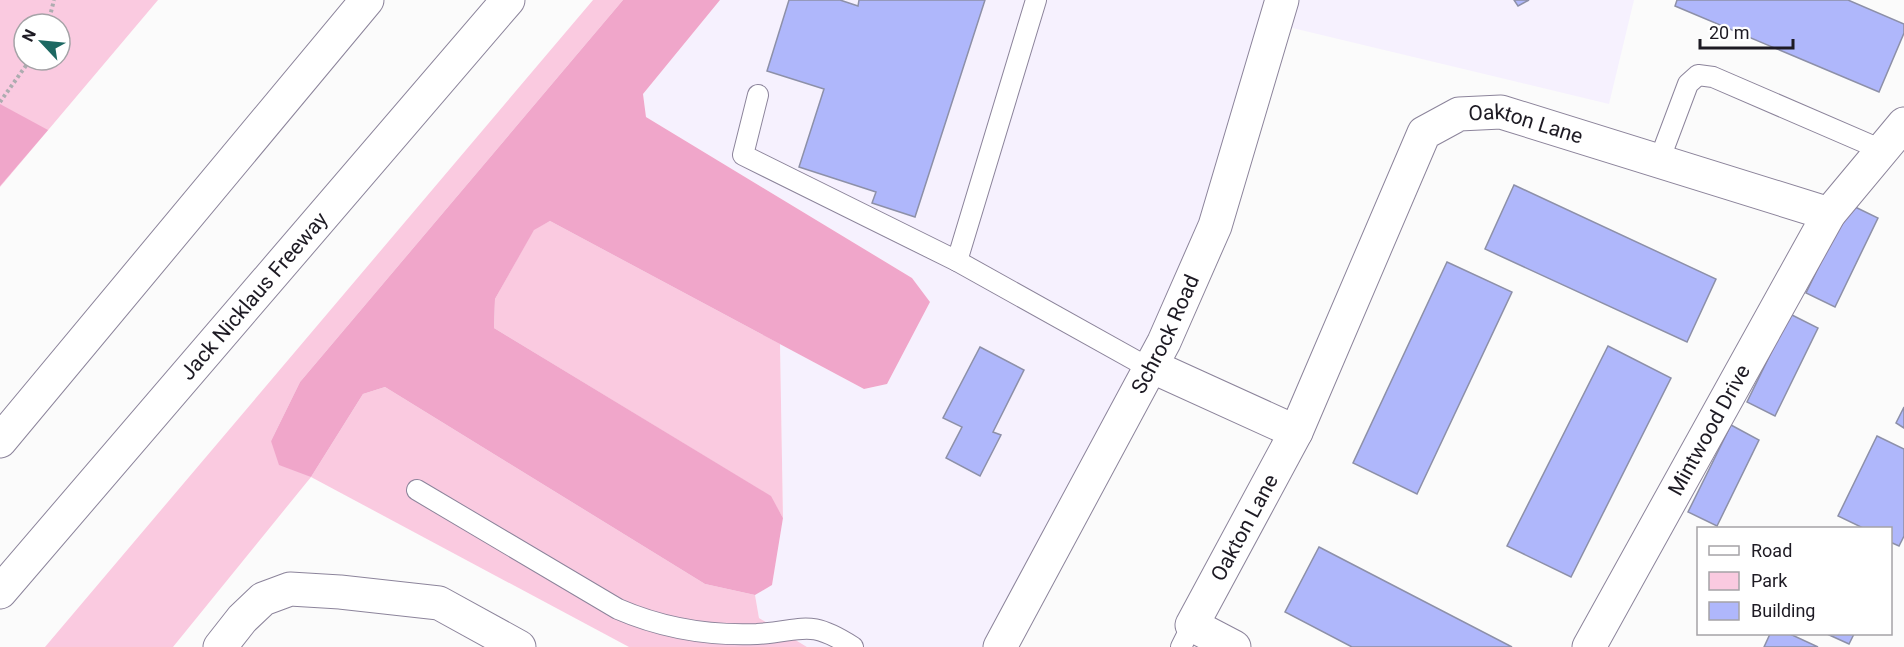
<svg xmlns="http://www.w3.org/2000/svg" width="1904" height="647" viewBox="0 0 1904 647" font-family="Roboto,sans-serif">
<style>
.built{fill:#f6f1fe}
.green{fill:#facae0;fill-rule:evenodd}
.forest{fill:#f0a6ca}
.building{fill:#afb7fb;stroke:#8d90a8;stroke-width:1.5}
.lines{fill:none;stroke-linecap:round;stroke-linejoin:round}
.lane-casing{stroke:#8c849b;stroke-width:22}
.street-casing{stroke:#8c849b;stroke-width:35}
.secondary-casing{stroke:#8c849b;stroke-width:35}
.highway-casing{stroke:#8c849b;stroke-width:35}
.path{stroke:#adacb0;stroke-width:4;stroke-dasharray:3 3;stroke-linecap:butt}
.lane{stroke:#fff;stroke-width:20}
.street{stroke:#fff;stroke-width:33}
.secondary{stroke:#fff;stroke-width:33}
.highway{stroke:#fff;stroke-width:33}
.labels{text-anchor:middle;stroke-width:5;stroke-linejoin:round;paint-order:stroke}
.street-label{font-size:21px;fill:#1d1a23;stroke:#fff}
</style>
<rect width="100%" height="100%" fill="#fbfbfb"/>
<polygon class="built" points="720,0 1634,0 1609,104 1280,25 1216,210 1002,647 807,647 759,618 755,595 772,585 783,518 780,344 864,389 887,384 930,302 912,278 646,117 643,94"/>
<g class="green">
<path d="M0 0H158L0 187ZM24 24H60V60H24Z"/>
<polygon points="593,0 623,0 300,382 271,441 311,477 363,394 385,387 705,584 755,595 759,618 807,647 629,647 311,477 173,647 45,647"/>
<polygon points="550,221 780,344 783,518 770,496 494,328 495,299 534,229"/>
</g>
<g class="forest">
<polygon points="623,0 720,0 643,94 646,117 912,278 930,302 887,384 864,389 550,221 534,230 495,299 494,328 771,496 783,518 772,585 755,595 705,584 385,387 363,394 311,477 279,465 271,441 300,382"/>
<polygon points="0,104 48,130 0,186"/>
</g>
<g class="building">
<polygon points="789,0 840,0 858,6 859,0 985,0 915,217 872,203 876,192 799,167 824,89 767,71"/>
<polygon points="1514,0 1529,0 1518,6"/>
<polygon points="1677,0 1848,0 1904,24 1904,33 1879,92 1675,6"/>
<polygon points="1514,185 1716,279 1687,342 1485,249"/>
<polygon points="1849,204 1878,218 1835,307 1806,293"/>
<polygon points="1447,262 1512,292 1417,494 1353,463"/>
<polygon points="1790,314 1818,328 1775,416 1747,402"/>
<polygon points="1608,346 1671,378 1571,577 1507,546"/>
<polygon points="980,347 1024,370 993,432 1001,435 980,476 946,458 962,427 943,418"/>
<polygon points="1904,407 1904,428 1896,423"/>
<polygon points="1731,425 1759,440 1717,526 1688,512"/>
<polygon points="1877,436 1904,449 1904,536 1899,546 1890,542 1890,528 1863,528 1838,516"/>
<polygon points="1319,547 1512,647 1352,647 1285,612"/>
<polygon points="1770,634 1790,634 1818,647 1764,647"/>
<polygon points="1827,634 1854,634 1849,644"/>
</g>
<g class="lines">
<g class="lane-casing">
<g id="lane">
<polyline points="1036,0 957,261 1149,368"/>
<polyline points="758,95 743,155 957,261"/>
<polyline points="1659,161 1688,84 1698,75 1713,77 1882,150"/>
<path d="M417 490 618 609C662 628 708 636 757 634 804 631 808 618 853 647"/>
<polyline points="1181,647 1192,625"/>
</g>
</g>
<g class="street-casing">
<g id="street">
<polyline points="1151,366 1296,432"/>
<polyline points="220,647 242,619 263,599 290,589 340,592 439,603 519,647"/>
<path id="s1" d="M1234 647 1192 625 1296 432 1424 133 1459 114 1501 112 1829 214"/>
<path id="s2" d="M1589 647 1829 214 1904 124"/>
</g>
</g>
<g class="secondary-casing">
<g id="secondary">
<path id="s3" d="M1000 647 1164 342 1215 226 1282 0"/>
</g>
</g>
<g class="highway-casing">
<g id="highway">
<polyline points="0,441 367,0"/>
<path id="s4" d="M0 592 508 0"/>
</g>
</g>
<g class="path">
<polyline points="48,24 54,0"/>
<polyline points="0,102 30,60"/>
</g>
<use href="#lane" class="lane"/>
<use href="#street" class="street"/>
<use href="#secondary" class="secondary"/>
<use href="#highway" class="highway"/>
</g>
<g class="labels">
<g class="street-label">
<text dy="7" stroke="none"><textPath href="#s1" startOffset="700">Oakton Lane</textPath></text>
<text dy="7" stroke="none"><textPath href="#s4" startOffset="390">Jack Nicklaus Freeway</textPath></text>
<text dy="7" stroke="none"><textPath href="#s3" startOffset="354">Schrock Road</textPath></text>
<text dy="7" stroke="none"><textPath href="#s2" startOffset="248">Mintwood Drive</textPath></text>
<text dy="7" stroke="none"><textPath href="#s1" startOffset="158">Oakton Lane</textPath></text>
</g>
</g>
<rect x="1697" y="527" width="195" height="108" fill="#ffffff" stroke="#a5a3a7" stroke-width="1.5"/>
<rect x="1709" y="546" width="30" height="9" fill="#ffffff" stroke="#a5a3a7" stroke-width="1.5"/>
<text x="1751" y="557" font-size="18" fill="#1d1a23">Road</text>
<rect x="1709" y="572" width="30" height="18" fill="#facae0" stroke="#a5a3a7" stroke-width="1.5"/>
<text x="1751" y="587" font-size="18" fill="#1d1a23">Park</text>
<rect x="1709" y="602" width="30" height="18" fill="#afb7fb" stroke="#a5a3a7" stroke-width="1.5"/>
<text x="1751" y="617" font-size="18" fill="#1d1a23">Building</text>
<g transform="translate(42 42) rotate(296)"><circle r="28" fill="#ffffff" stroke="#a5a3a7" stroke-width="1.5"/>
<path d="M0-4.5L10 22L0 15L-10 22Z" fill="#1d6862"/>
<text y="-9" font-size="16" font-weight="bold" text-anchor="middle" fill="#1d1a23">N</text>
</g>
<path d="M1700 39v9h93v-9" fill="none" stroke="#1d1a23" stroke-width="3"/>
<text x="1709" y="39" font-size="18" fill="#1d1a23" stroke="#ffffff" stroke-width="4.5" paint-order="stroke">20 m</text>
</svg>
